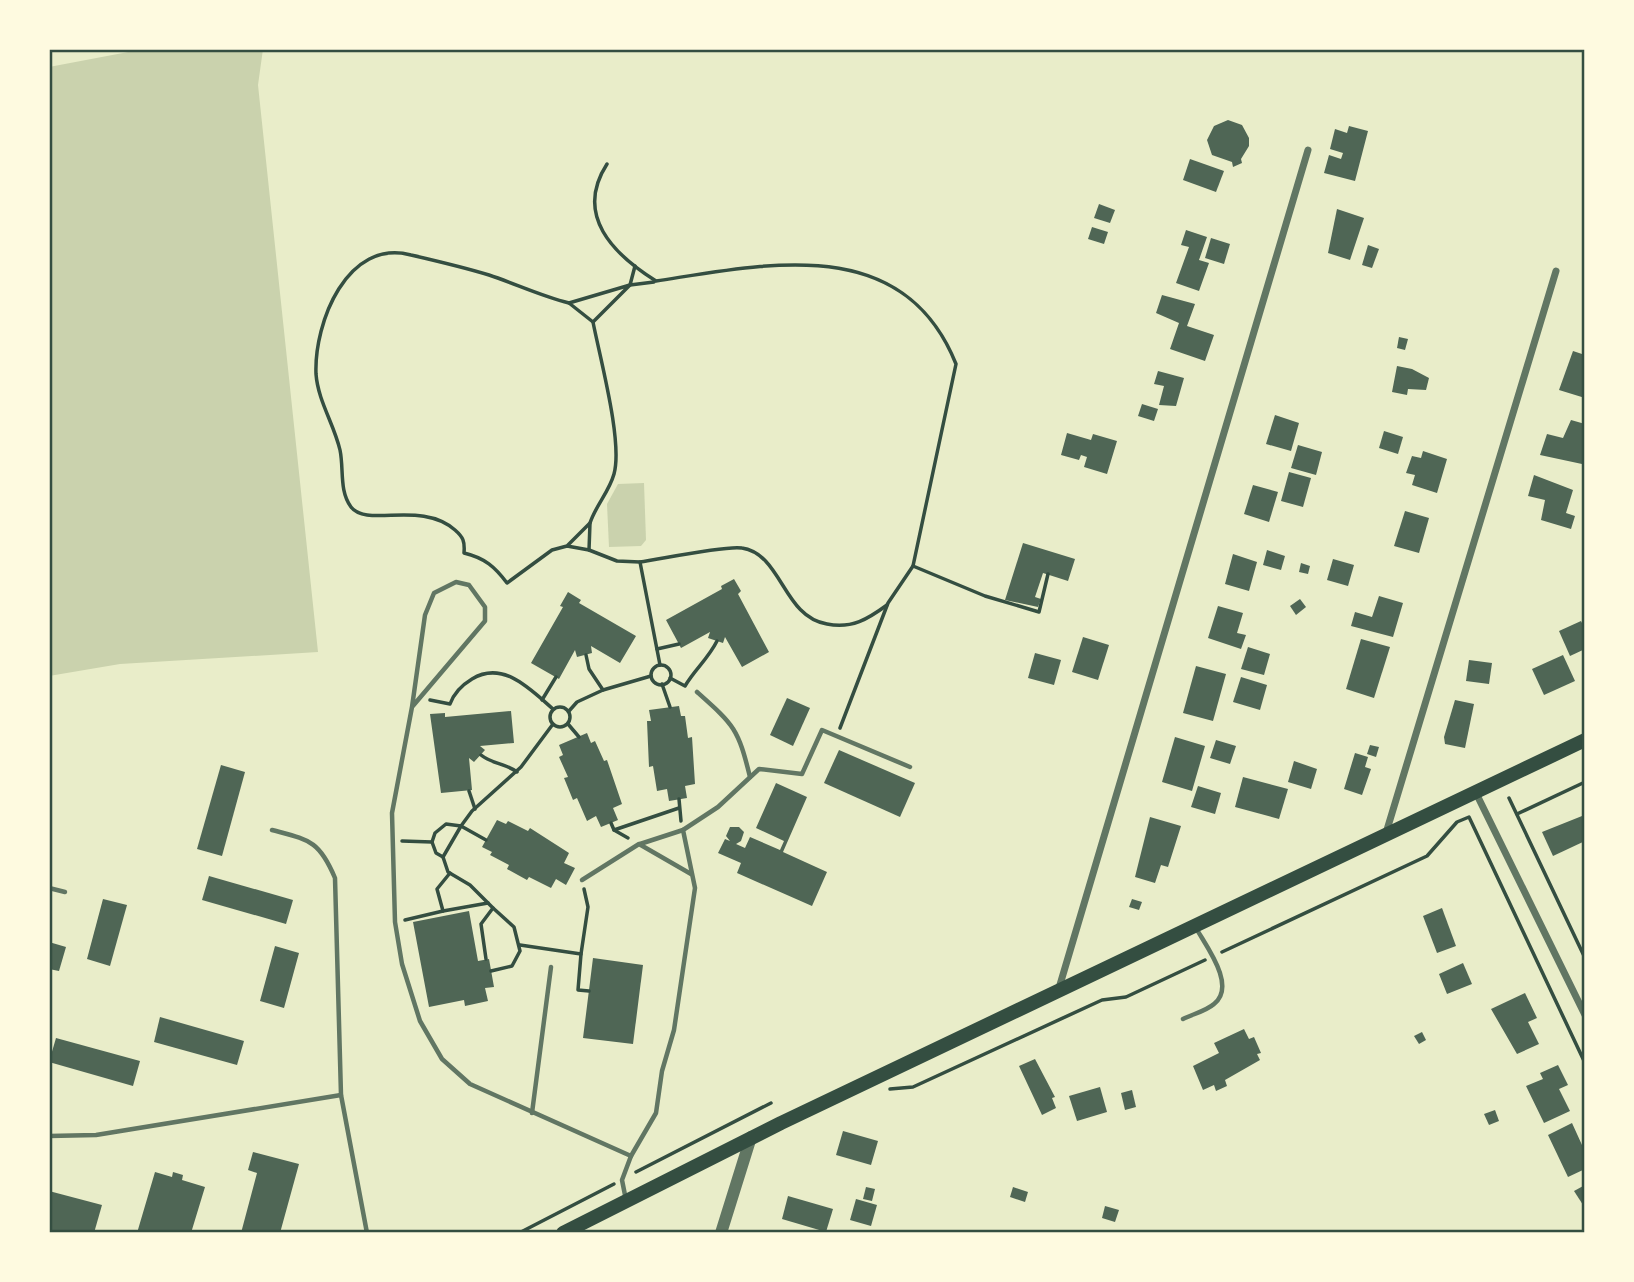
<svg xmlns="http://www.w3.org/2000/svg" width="1634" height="1282" viewBox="0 0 1634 1282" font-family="'Nunito Sans',sans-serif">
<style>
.green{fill:#cad2ad}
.building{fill:#4f6655}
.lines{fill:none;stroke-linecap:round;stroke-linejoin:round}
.path{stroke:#344e41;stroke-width:3.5}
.service{stroke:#617663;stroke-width:4.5}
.minor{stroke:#617663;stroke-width:7}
.tertiary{stroke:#617663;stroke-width:12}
.secondary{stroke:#344e41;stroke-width:14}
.neatline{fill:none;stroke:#344e41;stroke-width:2.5}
</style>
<rect width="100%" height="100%" fill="#e9edc9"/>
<g class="green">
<polygon points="144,49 263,49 258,85 318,652 120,664 49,676 49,67"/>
<polygon points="644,483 646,540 641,546 609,547 607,504 618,484"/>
</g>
<g class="building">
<polygon points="1228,120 1242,125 1249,138 1249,146 1241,159 1242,163 1233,167 1232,162 1212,155 1207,140 1214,126"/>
<polygon points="1349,126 1368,131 1355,181 1324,173 1329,155 1341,159 1343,153 1330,149 1335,129 1347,133"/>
<polygon points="1190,159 1224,171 1216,192 1183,180"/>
<polygon points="1099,204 1115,210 1110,223 1094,218"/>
<polygon points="1337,209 1364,218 1350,260 1328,253"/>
<polygon points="1092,227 1108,232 1104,244 1088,239"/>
<polygon points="1186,230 1207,237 1199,260 1209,263 1199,291 1176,283 1189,247 1181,245"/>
<polygon points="1211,238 1230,244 1224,264 1205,258"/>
<polygon points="1368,245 1379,249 1372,268 1362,265"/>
<polygon points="1162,295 1195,304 1187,326 1214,335 1205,361 1170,349 1179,323 1156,313"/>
<polygon points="1399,337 1408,339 1405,350 1397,348"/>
<polygon points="1573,351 1585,355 1585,398 1559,390"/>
<polygon points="1397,366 1412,369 1429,378 1426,390 1408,389 1407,395 1392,392"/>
<polygon points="1158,371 1184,378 1176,406 1159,405 1164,386 1154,384"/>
<polygon points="1142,404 1158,409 1154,421 1138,416"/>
<polygon points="1275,415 1299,423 1291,451 1266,444"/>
<polygon points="1571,420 1585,424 1585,453 1582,464 1540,455 1547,434 1563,438"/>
<polygon points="1384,431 1403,437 1398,454 1379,448"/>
<polygon points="1067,433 1091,440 1093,434 1117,441 1107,474 1084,467 1087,457 1081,455 1079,460 1061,455"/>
<polygon points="1298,445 1322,452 1316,475 1291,468"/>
<polygon points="1423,451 1447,459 1437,493 1412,485 1415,475 1406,473 1412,456 1421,458"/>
<polygon points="1289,472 1311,478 1303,507 1281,501"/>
<polygon points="1534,475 1573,490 1566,513 1575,516 1571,529 1541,520 1545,500 1528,496"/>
<polygon points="1253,485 1278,492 1269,522 1244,514"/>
<polygon points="1405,511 1429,518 1419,553 1394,546"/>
<polygon points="1023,543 1075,559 1068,581 1043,573 1035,597 1041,599 1038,607 1005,600"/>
<polygon points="1267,550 1285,556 1281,570 1263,565"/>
<polygon points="1233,554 1257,562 1249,591 1225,584"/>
<polygon points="1333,559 1354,565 1348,586 1327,580"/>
<polygon points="1301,563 1310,566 1308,574 1299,572"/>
<polygon points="734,579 741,591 738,594 769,652 742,667 725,637 723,643 708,638 710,632 681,648 666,620 722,589 721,586"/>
<polygon points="568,592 581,600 579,603 636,636 620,663 591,646 592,653 577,657 575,650 559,679 531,663 563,607 560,606"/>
<polygon points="1379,596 1403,603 1393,637 1351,626 1355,612 1372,617"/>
<polygon points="1300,599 1306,607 1296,615 1290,606"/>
<polygon points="1218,606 1243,613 1237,633 1246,635 1241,649 1208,638"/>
<polygon points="1581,621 1585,629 1585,649 1570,656 1559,631"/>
<polygon points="1083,637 1109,645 1098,680 1072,672"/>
<polygon points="1361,639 1390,647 1374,698 1346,689"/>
<polygon points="1248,647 1270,654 1264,675 1241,669"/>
<polygon points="1035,653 1061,660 1054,685 1028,678"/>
<polygon points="1563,655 1575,681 1544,695 1532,669"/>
<polygon points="1469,660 1492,663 1489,684 1466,681"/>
<polygon points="1196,666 1226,674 1213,721 1183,713"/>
<polygon points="1241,677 1267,685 1260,710 1233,702"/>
<polygon points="787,698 810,708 793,746 770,735"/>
<polygon points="1455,700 1474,704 1465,748 1445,744 1444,737"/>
<polygon points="679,706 681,716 685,716 688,738 692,737 695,784 685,786 687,798 669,801 667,789 657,791 653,766 649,767 647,721 651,721 649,710"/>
<polygon points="511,711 514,743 480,746 485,750 474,762 469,758 472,790 441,793 430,714 445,713 445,717"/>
<polygon points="587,733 591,743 595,741 604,761 607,760 622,804 613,808 618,820 601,827 596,816 587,821 577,798 573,800 564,778 568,777 559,757 563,755 559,745"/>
<polygon points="1175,737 1205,746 1192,791 1162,782"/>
<polygon points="1216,740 1236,746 1230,764 1210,758"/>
<polygon points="1370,745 1379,747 1376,757 1367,754"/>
<polygon points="839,750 915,783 900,817 824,783"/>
<polygon points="1355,753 1368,757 1365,767 1371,769 1362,795 1344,789"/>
<polygon points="1294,761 1317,769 1311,789 1288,782"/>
<polygon points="221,765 245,772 222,856 197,849"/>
<polygon points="1243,777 1288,789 1279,819 1235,807"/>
<polygon points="776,783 807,797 783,852 827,872 812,906 737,873 741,863 718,853 725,839 730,841 726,836 730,827 739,827 744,832 741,841 736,844 745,848 750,837 780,850 784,841 756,828"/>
<polygon points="1198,786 1221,793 1215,814 1191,807"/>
<polygon points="1582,816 1585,841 1553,856 1542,832"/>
<polygon points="1150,817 1181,826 1168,867 1161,865 1155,883 1135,877"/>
<polygon points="497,820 506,824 508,821 528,831 530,828 569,853 564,863 575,868 566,885 556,879 551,888 529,877 527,880 507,869 509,865 490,855 492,852 482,847"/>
<polygon points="209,876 293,900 286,924 202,900"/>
<polygon points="103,899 127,905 110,966 87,959"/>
<polygon points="1132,899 1142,902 1139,910 1129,907"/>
<polygon points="1442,908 1456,946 1437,953 1423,916"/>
<polygon points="469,911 478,961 489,959 494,987 485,988 488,1001 465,1006 464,1000 429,1007 413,922"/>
<polygon points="49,942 66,947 59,971 49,969"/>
<polygon points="275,946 299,953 284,1008 260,1001"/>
<polygon points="593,958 643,965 633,1044 583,1038"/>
<polygon points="1463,963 1472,984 1447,994 1439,974"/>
<polygon points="1525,993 1537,1018 1528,1022 1539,1044 1517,1054 1491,1009"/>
<polygon points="160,1017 244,1041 237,1065 154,1042"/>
<polygon points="1244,1029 1249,1039 1254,1037 1261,1053 1257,1054 1260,1060 1225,1080 1227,1086 1216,1091 1214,1085 1203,1090 1193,1066 1219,1053 1214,1043"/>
<polygon points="1422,1032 1426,1040 1419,1044 1414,1036"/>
<polygon points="56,1038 140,1061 133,1086 49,1062"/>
<polygon points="1035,1059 1055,1097 1052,1098 1056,1108 1042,1115 1019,1066"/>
<polygon points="1558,1065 1568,1085 1559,1089 1570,1111 1544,1123 1526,1086 1543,1079 1540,1073"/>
<polygon points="1100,1087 1107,1112 1077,1121 1069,1096"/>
<polygon points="1132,1090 1136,1107 1125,1110 1121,1093"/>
<polygon points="1495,1110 1499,1121 1489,1125 1484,1114"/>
<polygon points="1572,1123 1582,1145 1585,1144 1585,1169 1568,1177 1548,1135"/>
<polygon points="843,1131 878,1141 871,1165 836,1155"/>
<polygon points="253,1152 299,1164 280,1233 241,1233 257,1173 248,1170"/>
<polygon points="155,1172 172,1177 173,1172 183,1175 182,1180 205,1187 191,1233 137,1233"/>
<polygon points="1585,1185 1585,1208 1574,1191"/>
<polygon points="866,1187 875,1189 872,1201 863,1199"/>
<polygon points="1013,1187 1028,1192 1025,1202 1010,1197"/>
<polygon points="49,1191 102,1205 94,1233 61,1233 49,1230"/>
<polygon points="788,1196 833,1209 826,1232 782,1219"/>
<polygon points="856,1199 877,1205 871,1226 850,1220"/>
<polygon points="1105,1206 1119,1210 1115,1222 1102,1218"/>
</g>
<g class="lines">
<g class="path">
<path d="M607 164C574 215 613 254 656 281 767 264 903 232 956 364L913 566"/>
<polyline points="635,266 630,285 654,282"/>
<polygon points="630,285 593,322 569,303"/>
<path d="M590 523C596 505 609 492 614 474 623 442 600 358 593 322"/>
<path d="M567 546 590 523 589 550 567 546 552 550 507 583C495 567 485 558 464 553 465 541 463 537 455 530 421 500 367 528 351 507 339 491 344 469 340 450 334 424 318 401 316 374 314 323 347 238 411 255 437 261 463 267 489 275 516 284 541 296 569 303"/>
<polyline points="589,550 617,561 640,562 660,665"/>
<path d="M640 562C661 559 726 545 742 548 782 554 783 617 827 624 852 629 868 619 887 605"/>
<polyline points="657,649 679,644"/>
<polyline points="586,655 589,669 603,690 651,676"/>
<circle cx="661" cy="675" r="10"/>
<path d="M670 678 685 686C695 669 708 659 717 641"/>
<polyline points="662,684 670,707"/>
<path d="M430 700 450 704C454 693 462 685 472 679 503 660 530 689 553 709"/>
<polyline points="542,700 556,677"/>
<circle cx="560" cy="717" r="10"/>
<polyline points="569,711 577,702 603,690"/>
<polyline points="568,724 579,737"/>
<polyline points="840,728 888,603 913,566 985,596 1039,612 1048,574"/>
<path d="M481 755C492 764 505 763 517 772"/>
<polyline points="469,791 475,809"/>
<polyline points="1509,798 1585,958"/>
<polyline points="679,799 681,821"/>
<polyline points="1517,814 1585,782"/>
<polyline points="611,823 614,830 628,838"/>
<polyline points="614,830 679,808"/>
<polyline points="402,841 432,842 435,833 446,824 461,826 472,811 521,767 553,724"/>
<polyline points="432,842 436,853 443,857 461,826 486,840"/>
<polyline points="443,857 448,872 470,885 493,908 481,924 486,959"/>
<polyline points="450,873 437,889 443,911 488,903"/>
<polyline points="405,920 443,911"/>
<polyline points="520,945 581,954 588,907 584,889"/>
<polyline points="1222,952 1427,856 1457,822 1469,817 1585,1063"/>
<polyline points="581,954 578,990 589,991"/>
<polyline points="491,971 512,966 520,951 514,927 493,908"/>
<polyline points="890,1089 913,1087 1102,1000 1126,997 1205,960"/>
<polyline points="636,1172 771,1103"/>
<polyline points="519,1233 614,1184"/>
</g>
<g class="service">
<path d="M697 692C734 725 738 728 750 777"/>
<polyline points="412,707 425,615 434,593 456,582 469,585 485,607 485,621 412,707 392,813 395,922 402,964 420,1021 442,1059 470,1084 631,1156 622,1180 626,1200"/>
<path d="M272 830C309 840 319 840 335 878L341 1095 367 1233"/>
<polyline points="640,844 683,830"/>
<polyline points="582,880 639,844 691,874"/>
<polyline points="49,888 65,892"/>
<path d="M1183 1019C1193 1014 1206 1011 1214 1004 1237 986 1206 946 1196 928"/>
<polyline points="532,1113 551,967"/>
<polyline points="49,1136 96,1135 341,1095"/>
<polyline points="631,1156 656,1113 662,1071 674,1030 695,888 683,830 718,807 759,769 802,774 822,730 910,767"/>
</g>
<g class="minor">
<polyline points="1476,793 1585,1015"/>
<polyline points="1386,833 1556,271"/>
<polyline points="1059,988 1308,150"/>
</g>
<polyline class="tertiary" points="721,1233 751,1137"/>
<polyline class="secondary" points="563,1233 781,1123 1585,740"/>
</g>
<rect width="1634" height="1282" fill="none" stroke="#fefae0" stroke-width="102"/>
<rect x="51" y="51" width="1532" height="1180" class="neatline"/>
</svg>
